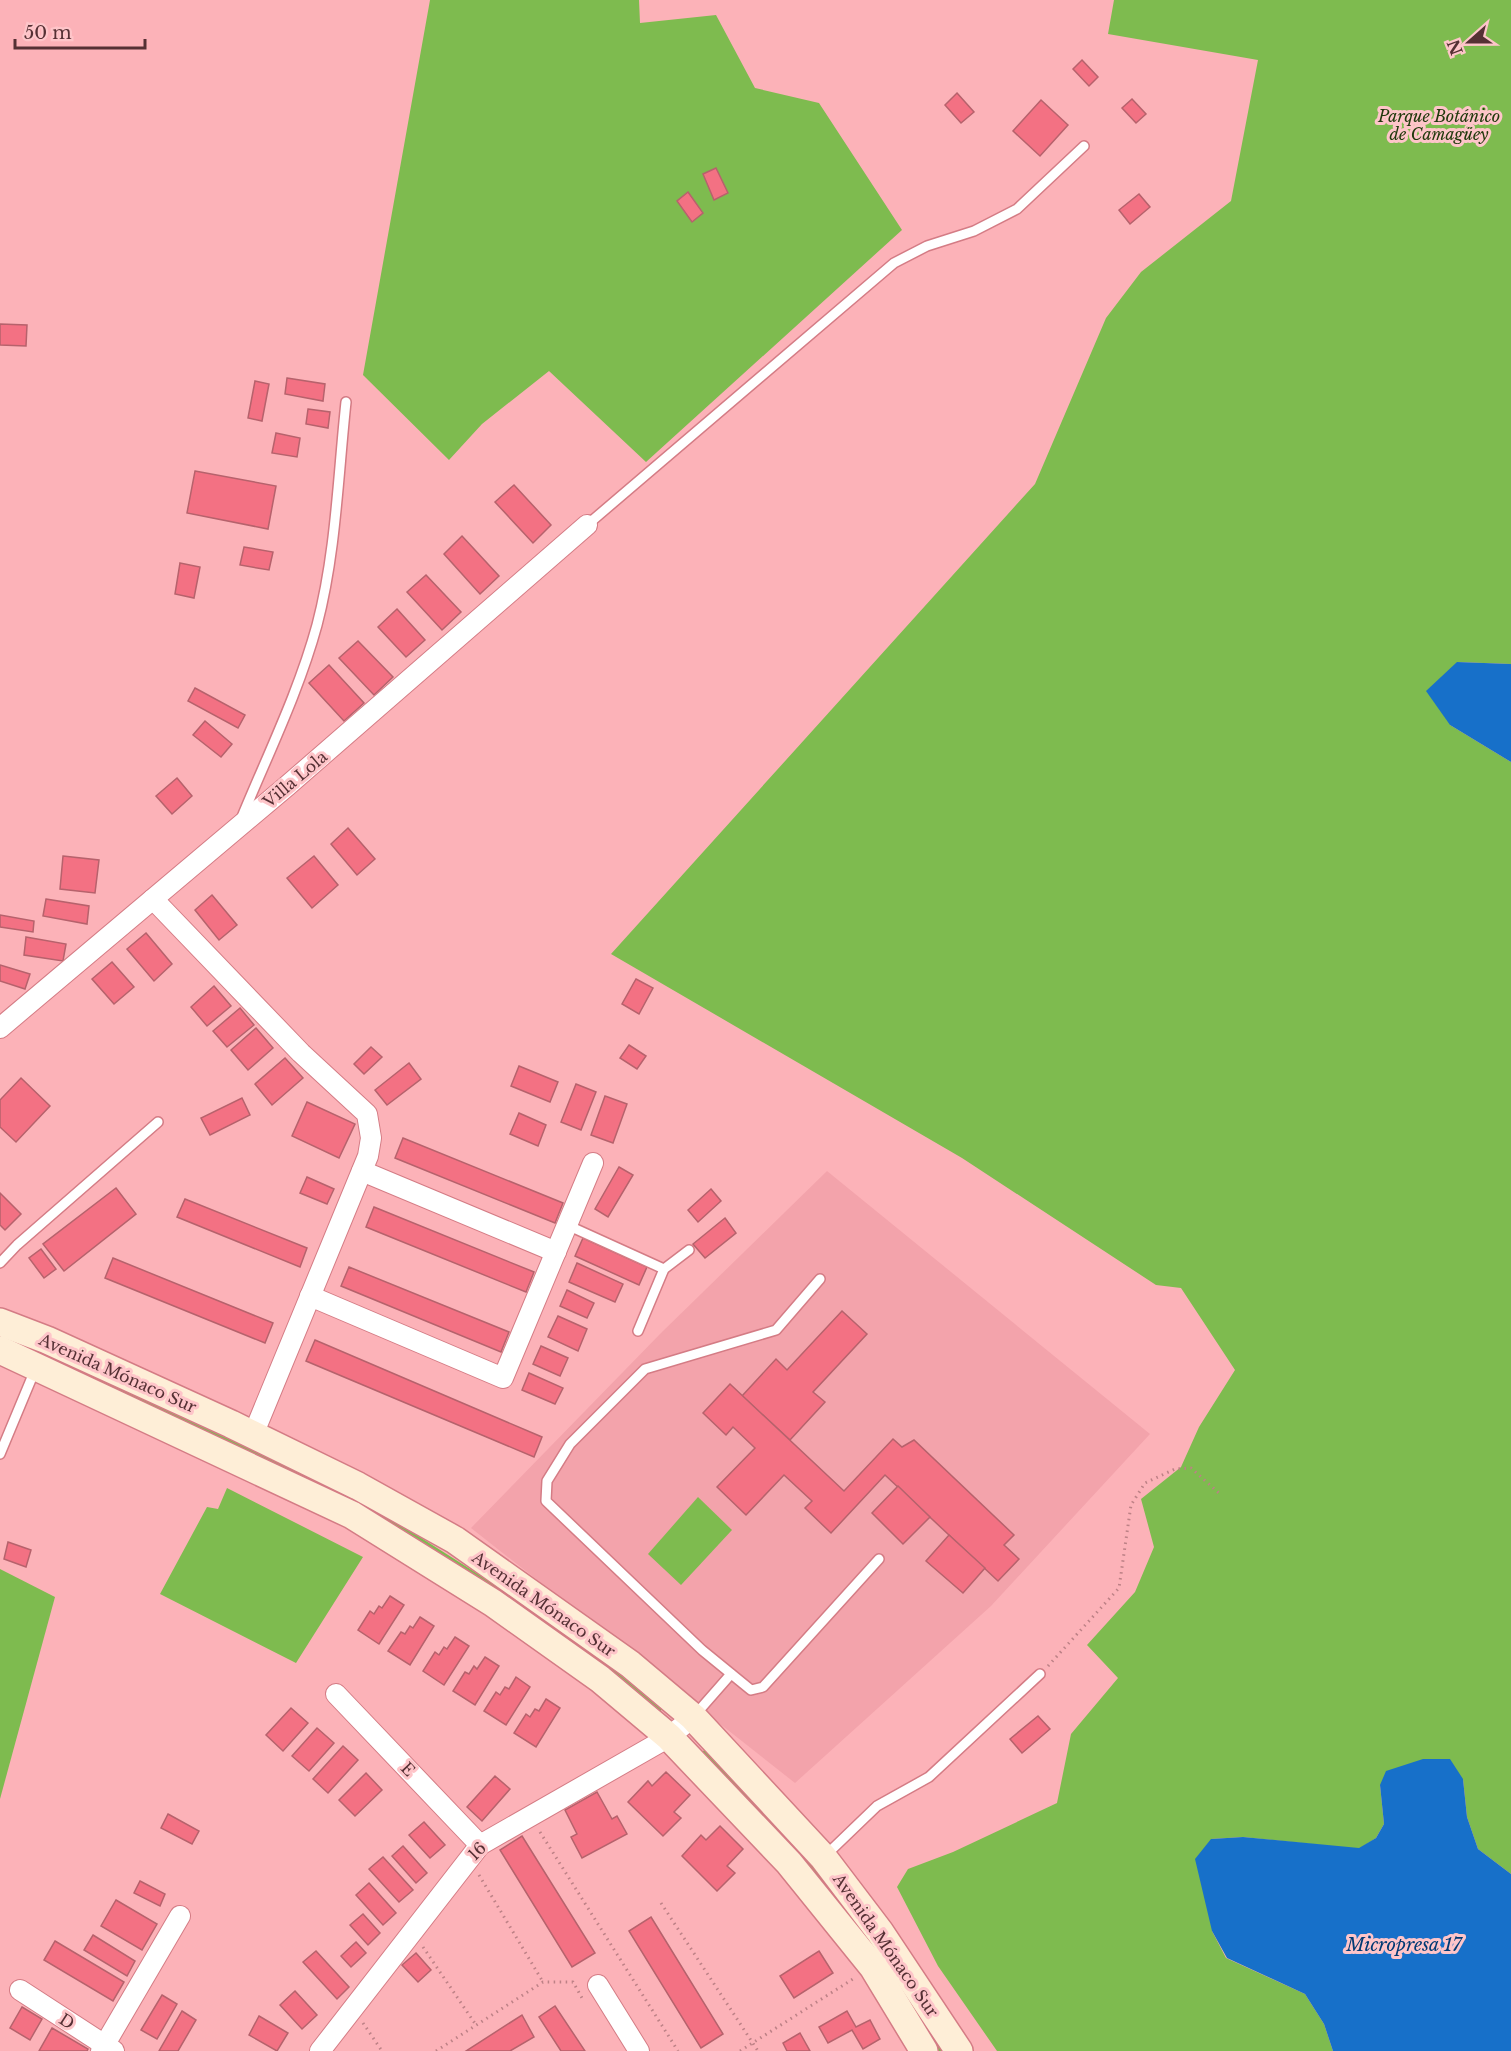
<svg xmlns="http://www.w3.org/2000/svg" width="1511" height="2051" viewBox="0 0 1511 2051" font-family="'Libre Baskerville',serif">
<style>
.built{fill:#f3a3ab}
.green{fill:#7ebb4f}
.water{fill:#1770c9}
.building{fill:#f37183;stroke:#b6626c;stroke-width:1.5}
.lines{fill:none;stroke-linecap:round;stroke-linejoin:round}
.service-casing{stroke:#d47c85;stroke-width:12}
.minor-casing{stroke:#d47c85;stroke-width:22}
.secondary-casing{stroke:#d47c85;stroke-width:30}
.path{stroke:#bd8186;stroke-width:3;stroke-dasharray:1.5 4.5;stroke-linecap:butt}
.service{stroke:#fff;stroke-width:9}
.minor{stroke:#fff;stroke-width:20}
.secondary{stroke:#feeed7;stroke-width:27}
.labels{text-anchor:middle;stroke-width:6;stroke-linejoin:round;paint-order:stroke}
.park-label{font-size:16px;font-style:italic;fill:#20390c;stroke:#fec5c9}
.street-label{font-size:16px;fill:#553034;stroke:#fec5c9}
.water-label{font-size:18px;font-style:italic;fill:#003a74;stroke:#fec5c9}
</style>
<rect width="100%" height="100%" fill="#fcb2b8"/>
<polygon class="built" points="827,1171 1150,1434 991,1606 795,1783 471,1528 661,1333"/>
<g class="green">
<polygon points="430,0 639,0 640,23 716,15 755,88 819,103 902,230 646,462 549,371 482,424 449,460 363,375"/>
<polygon points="1114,0 1511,0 1511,664 1457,662 1450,725 1511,762 1511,1874 1478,1849 1467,1817 1463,1779 1380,1785 1384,1824 1376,1838 1359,1849 1243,1837 1211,1839 1212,1931 1226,1958 1305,1994 1324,2024 1333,2051 997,2051 938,1966 897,1887 908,1869 953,1852 1057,1803 1071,1734 1118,1678 1087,1645 1135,1592 1154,1547 1141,1499 1181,1467 1199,1427 1235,1370 1181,1288 1156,1285 962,1158 611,954 1035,484 1106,318 1141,272 1231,201 1258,60 1108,34"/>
<polygon points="64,1358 360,1499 500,1588 581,1644 663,1708 659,1713 354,1503 62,1364"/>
<polygon points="227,1488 363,1557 296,1663 160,1594 207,1507 218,1509"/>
<polygon points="698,1497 732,1530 681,1585 648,1554"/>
<polygon points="0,1569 55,1597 0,1799"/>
<polygon points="708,1748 838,1893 946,2051 935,2051 700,1753"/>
</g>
<g class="water">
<polygon points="1457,662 1511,664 1511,762 1450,725 1426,691"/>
<polygon points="1423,1759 1450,1759 1463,1779 1467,1817 1478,1849 1511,1874 1511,2051 1333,2051 1324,2024 1305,1994 1227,1958 1212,1931 1195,1859 1211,1839 1243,1837 1359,1848 1376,1838 1384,1824 1380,1785 1386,1771"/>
</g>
<g class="building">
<polygon points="1082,60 1098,77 1089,86 1073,69"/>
<polygon points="957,93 974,112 961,123 945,105"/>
<polygon points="1132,99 1146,114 1136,123 1122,108"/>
<polygon points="1041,100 1068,125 1040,156 1013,131"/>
<polygon points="716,168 728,193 714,200 703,174"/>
<polygon points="688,192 703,213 692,222 677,201"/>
<polygon points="1139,194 1150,207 1130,224 1119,210"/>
<polygon points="0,324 27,325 26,346 0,345"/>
<polygon points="287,378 325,384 323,401 285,394"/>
<polygon points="255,381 269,384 262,421 248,418"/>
<polygon points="308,409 330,412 328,428 306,424"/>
<polygon points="276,433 300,438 297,457 272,453"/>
<polygon points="195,471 276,486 268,529 187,513"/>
<polygon points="514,485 551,525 533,543 495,502"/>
<polygon points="462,536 499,576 480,594 444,554"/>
<polygon points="244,547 273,552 269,570 240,565"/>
<polygon points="180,563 200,567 194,598 175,594"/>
<polygon points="426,575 461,612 442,630 407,592"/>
<polygon points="397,609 425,640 406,657 378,627"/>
<polygon points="358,641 393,677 374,695 339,658"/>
<polygon points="329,665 364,703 344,721 309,683"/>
<polygon points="195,688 245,715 238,728 188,701"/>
<polygon points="205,721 232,744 221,757 193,735"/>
<polygon points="177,778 192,796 172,814 156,796"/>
<polygon points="348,828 375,859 357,875 331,844"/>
<polygon points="63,856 99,860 95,893 60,889"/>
<polygon points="314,856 338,885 312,908 287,878"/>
<polygon points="212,895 237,925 219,940 195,910"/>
<polygon points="46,899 89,906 87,924 43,916"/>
<polygon points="0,915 34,921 33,932 0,927"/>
<polygon points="146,933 172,964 154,981 127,949"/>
<polygon points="26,937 66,944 63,961 24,955"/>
<polygon points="112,962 134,987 114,1004 92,979"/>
<polygon points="0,965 30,974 25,989 0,981"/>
<polygon points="636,979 653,988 639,1014 622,1004"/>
<polygon points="214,986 231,1006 207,1026 191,1007"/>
<polygon points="240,1008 254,1025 227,1047 213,1031"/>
<polygon points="256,1028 273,1048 248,1070 231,1050"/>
<polygon points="629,1045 646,1056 637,1069 620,1058"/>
<polygon points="371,1047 382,1057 364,1074 354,1064"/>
<polygon points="285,1058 303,1078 272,1105 255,1084"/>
<polygon points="409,1063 421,1079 387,1105 375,1090"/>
<polygon points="519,1066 558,1082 550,1102 511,1086"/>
<polygon points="21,1078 50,1106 16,1142 0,1127 0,1100"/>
<polygon points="576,1084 596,1092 581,1130 561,1122"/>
<polygon points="605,1096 627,1104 613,1143 591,1135"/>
<polygon points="242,1098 250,1115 210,1135 201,1118"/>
<polygon points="307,1102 355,1124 339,1158 292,1136"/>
<polygon points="519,1113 546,1125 538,1146 510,1134"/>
<polygon points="403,1138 563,1203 555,1223 395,1158"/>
<polygon points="619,1167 633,1175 608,1217 595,1209"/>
<polygon points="307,1177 334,1189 327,1204 300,1193"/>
<polygon points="116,1188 136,1214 64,1271 43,1244"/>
<polygon points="711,1189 721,1201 698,1222 688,1210"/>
<polygon points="0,1193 21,1214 5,1230 0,1225"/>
<polygon points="185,1199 307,1248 300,1267 177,1217"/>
<polygon points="374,1207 534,1272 526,1292 366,1227"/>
<polygon points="725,1218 736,1233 705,1258 693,1244"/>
<polygon points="583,1238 647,1267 639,1285 575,1256"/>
<polygon points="41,1249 56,1269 44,1278 29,1258"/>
<polygon points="113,1258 273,1323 265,1343 105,1278"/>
<polygon points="577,1263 623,1284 615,1302 569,1282"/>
<polygon points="349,1267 509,1332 501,1352 341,1286"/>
<polygon points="567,1290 594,1303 587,1318 560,1306"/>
<polygon points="842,1311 867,1334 813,1392 825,1402 790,1440 742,1396 776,1359 787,1370"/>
<polygon points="558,1316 587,1329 578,1351 548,1337"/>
<polygon points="315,1340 542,1437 534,1457 306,1361"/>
<polygon points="541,1346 568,1358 560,1376 533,1364"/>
<polygon points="529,1373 563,1388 555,1404 522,1390"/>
<polygon points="730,1384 844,1491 893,1439 902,1447 914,1440 1014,1535 1004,1545 1019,1559 998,1581 885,1475 831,1533 805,1508 812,1501 784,1475 746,1515 717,1487 755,1448 733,1427 726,1435 703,1413"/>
<polygon points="898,1486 930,1517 903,1544 872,1513"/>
<polygon points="949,1535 985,1568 963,1593 926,1561"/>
<polygon points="8,1542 31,1550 26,1567 4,1559"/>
<polygon points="390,1596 404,1605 379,1644 358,1630 370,1611 374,1614 379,1606 382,1608"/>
<polygon points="420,1617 434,1626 410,1665 388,1651 401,1632 405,1634 410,1626 413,1628"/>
<polygon points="455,1637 469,1646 444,1685 423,1671 435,1652 439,1655 444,1647 447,1649"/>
<polygon points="485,1657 499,1666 475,1705 453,1691 465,1672 469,1674 474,1666 477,1669"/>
<polygon points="516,1677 530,1687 506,1725 484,1711 496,1692 500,1695 505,1687 509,1689"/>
<polygon points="546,1699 560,1708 536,1747 514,1733 526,1714 530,1717 535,1709 539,1711"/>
<polygon points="291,1708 308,1723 283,1751 266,1735"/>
<polygon points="1038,1716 1050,1729 1022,1753 1010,1739"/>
<polygon points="317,1728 334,1743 309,1771 292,1756"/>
<polygon points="343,1746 358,1760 328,1793 313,1779"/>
<polygon points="666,1772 690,1795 674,1812 681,1818 663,1836 628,1802 648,1781 652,1786"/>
<polygon points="366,1773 382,1790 355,1816 339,1800"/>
<polygon points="495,1776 510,1789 482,1821 467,1807"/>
<polygon points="597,1792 612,1819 617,1816 627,1834 582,1858 571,1837 577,1834 565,1810"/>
<polygon points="168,1814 199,1831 192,1844 161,1828"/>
<polygon points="424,1822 445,1845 430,1858 409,1835"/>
<polygon points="720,1826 743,1849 727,1866 735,1873 717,1891 682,1856 701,1835 706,1840"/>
<polygon points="522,1836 595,1953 572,1967 500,1850"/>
<polygon points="403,1846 427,1873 416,1883 392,1856"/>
<polygon points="383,1857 413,1890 399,1902 369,1869"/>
<polygon points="140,1881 165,1894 160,1906 134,1893"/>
<polygon points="369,1883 396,1913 383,1925 356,1895"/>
<polygon points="116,1900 157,1924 142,1950 101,1926"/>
<polygon points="363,1914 380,1933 368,1945 350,1925"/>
<polygon points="651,1917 723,2034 701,2048 629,1931"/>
<polygon points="93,1935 135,1961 127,1976 84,1950"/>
<polygon points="55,1941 124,1982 113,2001 44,1960"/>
<polygon points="356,1942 366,1953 351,1967 341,1956"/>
<polygon points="316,1951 349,1987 337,1999 303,1962"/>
<polygon points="819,1951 833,1973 794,1998 780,1976"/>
<polygon points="416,1953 431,1970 418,1982 402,1965"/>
<polygon points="295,1991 317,2015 302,2029 280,2005"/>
<polygon points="162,1995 177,2004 157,2039 141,2030"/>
<polygon points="555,2006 585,2051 561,2051 539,2017"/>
<polygon points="22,2007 42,2019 30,2040 10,2028"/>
<polygon points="182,2011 196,2020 178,2051 159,2051"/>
<polygon points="847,2011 856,2027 870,2020 880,2039 863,2049 852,2030 828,2043 819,2027"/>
<polygon points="522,2015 534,2037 510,2051 466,2051"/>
<polygon points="259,2016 288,2033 277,2051 249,2035"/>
<polygon points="52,2028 88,2049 87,2051 39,2051"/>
<polygon points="800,2033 810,2051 787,2051 783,2043"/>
</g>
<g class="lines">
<g class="service-casing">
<g id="service">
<polyline points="587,525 894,263 927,246 974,231 1017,209 1084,146"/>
<path d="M242 817C268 754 299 691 317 625 336 553 338 476 346 402"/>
<polyline points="567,1225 664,1269"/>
<polyline points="0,1263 17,1245 158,1122"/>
<polyline points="820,1279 776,1330 645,1369 570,1444 547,1481 546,1501 702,1650 751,1690 763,1687 879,1559"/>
<polyline points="638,1331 664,1269 689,1250"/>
<polyline points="0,1454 35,1370"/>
<polyline points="695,1715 731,1674"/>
<polyline points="825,1856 877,1806 929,1777 1040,1674"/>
</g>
</g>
<g class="minor-casing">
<g id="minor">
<polyline points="153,899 301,1053 367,1114 371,1138 368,1156 253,1435"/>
<polyline points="0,1028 287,786 587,525"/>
<polyline points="362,1171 556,1252"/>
<polyline points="310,1296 503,1378 593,1163"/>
<polyline points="336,1694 480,1845"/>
<polyline points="598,1985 639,2051"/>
<polyline points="20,1990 114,2051"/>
<polyline points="101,2051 180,1916"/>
<polyline points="320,2051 480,1845 669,1737 693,1717"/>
</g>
</g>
<g class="secondary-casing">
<g id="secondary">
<polyline points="0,1322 47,1340 231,1424 358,1486 455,1540 630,1664 693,1717 823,1857 880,1932 959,2051"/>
<polyline points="0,1350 352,1515 493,1603 600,1679 669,1737 789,1863 873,1967 924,2051"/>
</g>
</g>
<g class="path">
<polyline points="1048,1666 1119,1588 1131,1505 1145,1483 1175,1469 1191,1468 1221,1495"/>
<polyline points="540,1832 678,2051"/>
<polyline points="479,1875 543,1982"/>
<polyline points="661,1903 758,2051"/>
<polyline points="423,1947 476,2025"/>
<polyline points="363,2023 382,2051"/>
<polyline points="436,2051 543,1982 573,1982 582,1998"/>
<polyline points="740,2051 856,1977"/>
</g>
<use href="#service" class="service"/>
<use href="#minor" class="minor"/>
<use href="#secondary" class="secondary"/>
</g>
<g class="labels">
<g class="park-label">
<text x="1439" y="122">Parque Botánico<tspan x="1439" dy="18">de Camagüey</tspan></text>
</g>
<g class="street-label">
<text transform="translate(295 779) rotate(-40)" y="6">Villa Lola</text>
<text transform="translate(118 1373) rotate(24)" y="6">Avenida Mónaco Sur</text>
<text transform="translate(544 1604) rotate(35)" y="6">Avenida Mónaco Sur</text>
<text transform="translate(408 1769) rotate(46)" y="6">E</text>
<text transform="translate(477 1851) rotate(-45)" y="6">16</text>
<text transform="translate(886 1945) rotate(55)" y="6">Avenida Mónaco Sur</text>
<text transform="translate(67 2021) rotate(33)" y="6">D</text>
</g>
<g class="water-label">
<text x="1404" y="1951">Micropresa 17</text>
</g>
</g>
<g transform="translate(1469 42) rotate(249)" stroke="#fec5c9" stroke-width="4.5" paint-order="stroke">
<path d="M0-4.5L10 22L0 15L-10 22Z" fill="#553034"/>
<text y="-9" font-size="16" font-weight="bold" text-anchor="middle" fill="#553034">N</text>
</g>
<path d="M15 39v9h130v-9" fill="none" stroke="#553034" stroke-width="3"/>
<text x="24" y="39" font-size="18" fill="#553034" stroke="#fec5c9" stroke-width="4.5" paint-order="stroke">50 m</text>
</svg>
